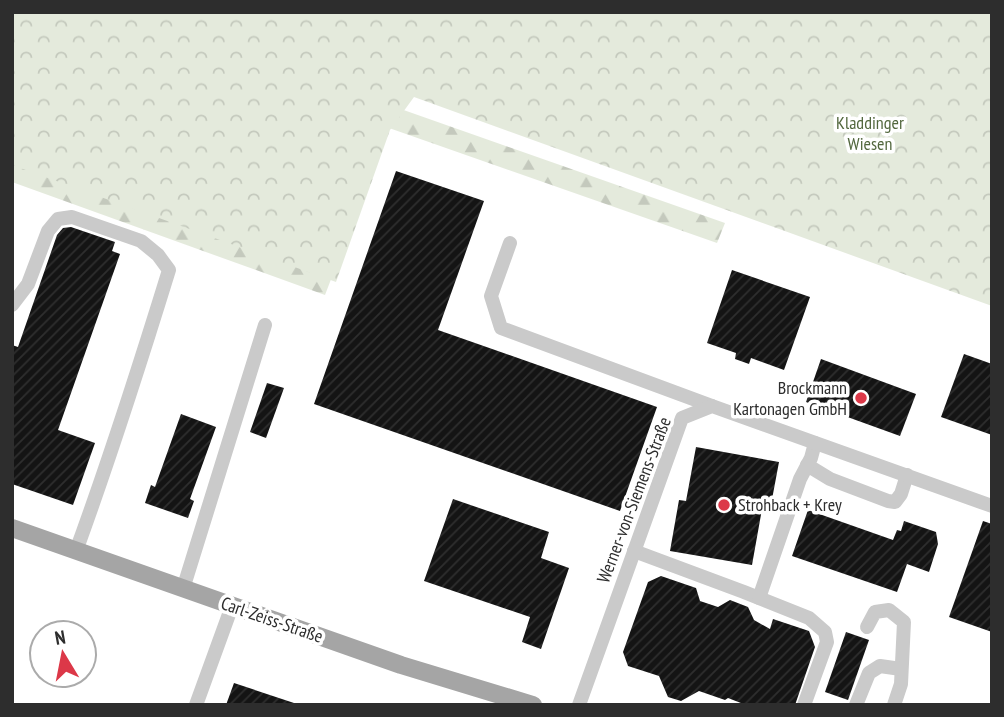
<svg xmlns="http://www.w3.org/2000/svg" width="1004" height="717" viewBox="0 0 1004 717" font-family="'PT Sans Narrow',sans-serif">
<style>
.forest{fill:url(#forest-firs)}
.park{fill:url(#park-crowns)}
.building{fill:url(#building-hatch)}
.lines{fill:none;stroke-linecap:round;stroke-linejoin:round}
.minor{stroke:#cacaca;stroke-width:14}
.major{stroke:#a5a5a5;stroke-width:18}
.poi-dot{fill:#dc3848;stroke:#fff;stroke-width:2.5}
.labels{text-anchor:middle;stroke-width:7;stroke-linejoin:round;paint-order:stroke}
.park-label{font-size:18px;fill:#52673d;stroke:#fff}
.poi-label{font-size:18px;fill:#2d2d2d;stroke:#fff;text-anchor:end}
.street-label{font-size:18px;fill:#2d2d2d;stroke:#fff}
</style>
<defs>
<pattern id="forest-firs" width="22" height="20" patternUnits="userSpaceOnUse" patternTransform="scale(1.75)"><rect width="22" height="20" fill="#e4eadc"/><path d="M5 1l3.5 6h-7zM16 11l3.5 6h-7z" fill="#c4c9bd"/></pattern>
<pattern id="park-crowns" width="20" height="18" patternUnits="userSpaceOnUse" patternTransform="scale(1.75)"><rect width="20" height="18" fill="#e4eadc"/><path d="M2 6a3 3 0 1 1 6 0M12 15a3 3 0 1 1 6 0" fill="none" stroke="#c4c9bd"/></pattern>
<pattern id="building-hatch" width="6" height="6" patternUnits="userSpaceOnUse" patternTransform="scale(1.75)"><rect width="6" height="6" fill="#141414"/><path d="M-1 1l2-2M0 6l6-6M5 7l2-2" fill="none" stroke="#2e2e2e"/></pattern>
</defs>
<rect width="100%" height="100%" fill="#fff"/>
<polygon class="forest" points="361,95 725,223 717,243 389,128 325,295 12,182 12,141"/>
<polygon class="park" points="12,12 992,12 992,306 414,97 390,130 336,282 12,165"/>
<g class="building">
<polygon points="396,171 484,201 438,330 657,407 620,511 314,404"/>
<polygon points="71,227 115,242 112,251 120,254 58,430 95,443 73,505 12,484 12,345 18,347 57,235 63,228"/>
<polygon points="732,270 810,297 784,370 751,358 749,364 735,359 736,353 707,343"/>
<polygon points="964,354 992,364 992,435 941,417"/>
<polygon points="821,359 916,394 900,436 806,402"/>
<polygon points="267,383 284,388 266,438 250,432"/>
<polygon points="181,414 216,427 190,499 194,501 188,518 145,503 151,485 155,487"/>
<polygon points="696,447 779,462 770,510 762,509 752,565 670,551 679,500 686,501"/>
<polygon points="453,499 549,532 541,558 569,568 541,649 522,642 530,617 424,581"/>
<polygon points="808,510 893,540 897,530 901,531 904,521 936,532 938,544 929,572 907,564 897,592 792,556"/>
<polygon points="983,521 992,524 992,632 949,617"/>
<polygon points="661,576 696,588 700,601 718,607 730,600 748,607 754,620 770,629 773,619 809,631 815,647 795,705 746,705 728,698 725,700 699,691 681,701 668,697 659,676 628,666 623,652 648,582"/>
<polygon points="846,632 869,640 848,700 825,692"/>
<polygon points="234,683 294,703 294,705 226,705"/>
</g>
<g class="lines">
<g class="minor">
<polyline points="510,243 491,296 501,328 712,406"/>
<path d="M12 305 28 284 48 231 58 219 72 217 141 241 158 255 169 270C140 364 110 458 76 551"/>
<polyline points="807,465 830,479 888,501 895,502 901,494 907,475"/>
<polyline points="634,551 744,592 809,618 825,632 827,642 804,705"/>
<polyline points="183,589 265,325"/>
<polyline points="759,598 800,479 811,458 815,443"/>
<polyline points="867,627 875,612 889,610 904,622 901,684 894,705"/>
<polyline points="196,705 232,606"/>
<polyline points="579,705 682,418 712,406 992,506"/>
<polyline points="856,705 869,673 880,666 901,669"/>
</g>
<polyline class="major" points="12,528 401,665 533,705"/>
</g>
<g class="poi-dot">
<circle cx="861" cy="398" r="7"/>
<circle cx="724" cy="505" r="7"/>
</g>
<g class="labels">
<g class="park-label">
<text x="870" y="129">Kladdinger<tspan x="870" dy="21">Wiesen</tspan></text>
</g>
<g class="poi-label">
<text x="847" y="394">Brockmann<tspan x="847" dy="21">Kartonagen GmbH</tspan></text>
<text x="738" y="511" text-anchor="start">Strohback + Krey</text>
</g>
<g class="street-label">
<text transform="translate(634 500) rotate(-69)" y="6">Werner-von-Siemens-Straße</text>
<text transform="translate(272 620) rotate(19)" y="6">Carl-Zeiss-Straße</text>
</g>
</g>
<rect width="1004" height="717" fill="none" stroke="#2d2d2d" stroke-width="28"/>
<g transform="translate(63 654) rotate(350)"><circle r="33" fill="#ffffff" stroke="#ababab" stroke-width="2"/>
<path d="M0-5L12 26L0 18L-12 26Z" fill="#dc3848"/>
<text y="-10" font-size="19" font-weight="bold" text-anchor="middle" fill="#2d2d2d">N</text>
</g>
</svg>
